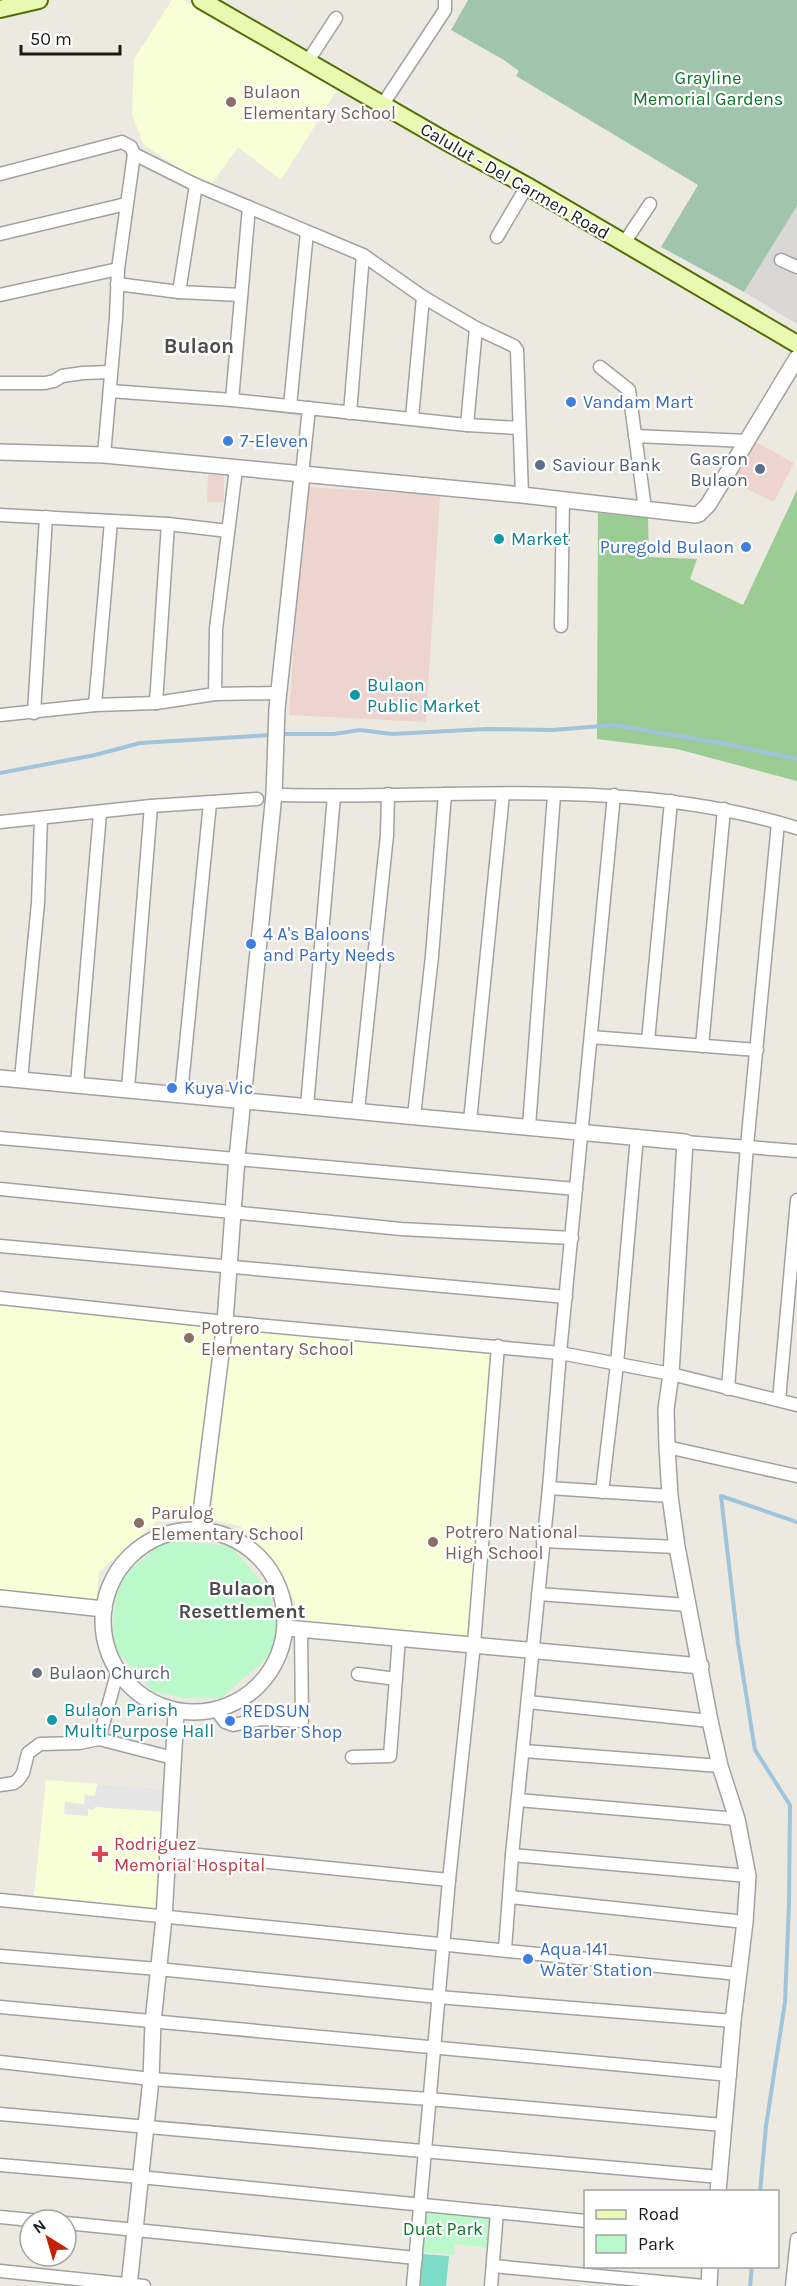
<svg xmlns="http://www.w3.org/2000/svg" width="797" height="2286" viewBox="0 0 797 2286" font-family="Karla,sans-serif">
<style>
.residential{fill:#d9d8d7}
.commercial{fill:#eed4ce}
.education{fill:#f8ffd6}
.forest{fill:#9bcc94}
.cemetery{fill:#a1c5ac}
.park{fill:#bbf8ca}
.pitch{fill:#7ddcc7}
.parking{fill:#e6e6e6}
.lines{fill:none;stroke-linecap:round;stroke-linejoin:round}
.stream{stroke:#9fc4db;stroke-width:4}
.minor-casing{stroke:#a1a1a1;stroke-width:15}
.tertiary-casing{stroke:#a1a1a1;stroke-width:18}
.secondary-casing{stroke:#526e05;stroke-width:20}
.minor{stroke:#fff;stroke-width:12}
.tertiary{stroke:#fff;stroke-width:15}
.secondary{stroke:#e9f9b1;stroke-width:16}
.education-dot{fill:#8d6e63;stroke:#fff;stroke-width:2}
.shop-dot{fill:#3f7fe0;stroke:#fff;stroke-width:2}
.service-dot{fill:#5c6f8a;stroke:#fff;stroke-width:2}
.culture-dot{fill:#0f9aa8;stroke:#fff;stroke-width:2}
.worship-dot{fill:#6b7280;stroke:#fff;stroke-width:2}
.health-dot{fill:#e0444e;stroke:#fff;stroke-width:2}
.labels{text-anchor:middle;stroke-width:4.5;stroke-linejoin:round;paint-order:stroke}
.park-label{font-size:18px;fill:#0b7626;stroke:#fff}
.education-label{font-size:18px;fill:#785e54;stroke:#fff;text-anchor:start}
.street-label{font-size:18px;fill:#1a1a1a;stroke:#fff}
.shop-label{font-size:18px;fill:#366cbe;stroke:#fff;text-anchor:start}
.service-label{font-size:18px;fill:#4e5e75;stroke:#fff;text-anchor:end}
.culture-label{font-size:18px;fill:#0d838f;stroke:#fff;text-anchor:start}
.worship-label{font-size:18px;fill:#5b616d;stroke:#fff;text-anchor:start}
.health-label{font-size:18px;fill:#be3a42;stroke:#fff;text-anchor:start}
.neighbourhood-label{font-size:20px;font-weight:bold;fill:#4d4d4d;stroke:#fff}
.quarter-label{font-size:21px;font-weight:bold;fill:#4d4d4d;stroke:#fff}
</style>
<rect width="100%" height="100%" fill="#eceae0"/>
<polygon class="residential" points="797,206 797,324 744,292"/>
<g class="commercial">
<polygon points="756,442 794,463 774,502 732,482"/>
<polygon points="208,475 224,475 224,502 207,502"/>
<polygon points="304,487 440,495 426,722 289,715"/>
</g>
<g class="education">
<polygon points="172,0 184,0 337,90 281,180 238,147 209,188 144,145 132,115 134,59"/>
<polygon points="0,1304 215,1324 196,1520 157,1521 99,1572 96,1605 0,1593"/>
<polygon points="229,1328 491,1350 467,1640 297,1624 295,1602 277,1568 240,1526 211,1519"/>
<polygon points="46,1780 165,1789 157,1908 34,1896"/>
</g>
<polygon class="forest" points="797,490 797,781 677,749 597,739 598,513 648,518 649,557 697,559 690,579 743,605"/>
<polygon class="cemetery" points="468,0 797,0 797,206 744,292 661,247 698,185 516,76 519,71 504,60 451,30"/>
<g class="park">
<polygon points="165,1540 231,1546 268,1590 278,1621 277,1640 265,1660 221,1698 185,1698 154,1692 111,1645 117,1581"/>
<polygon points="426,2209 493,2215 489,2248 455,2244 454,2255 422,2252"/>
</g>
<polygon class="pitch" points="423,2254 449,2256 446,2286 420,2286"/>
<polygon class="parking" points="97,1784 165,1789 164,1812 95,1807 94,1810 88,1809 88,1816 64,1814 65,1802 84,1804 85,1795 95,1796"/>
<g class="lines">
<g class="stream">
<polyline points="279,734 334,734 360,730 392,734 486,729 553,730 613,725 726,744 797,759"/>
<polyline points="0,773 95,755 140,743 272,735"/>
<polyline points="760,2192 766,2126 785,2002 789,1904 790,1805 755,1750 738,1643 721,1496 797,1522"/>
<polyline points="750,2286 752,2266"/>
</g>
<g class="minor-casing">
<g id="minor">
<polyline points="308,61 336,18"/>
<polyline points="383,104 445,10 445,0"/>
<polyline points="0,174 122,142 131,147 134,154 196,185 363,255 423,297 476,328 514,346 517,350 522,495"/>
<polyline points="0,234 126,204"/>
<polyline points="497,237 527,186"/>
<polyline points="624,243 650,204"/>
<polyline points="781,260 797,267"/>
<polyline points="117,284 179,292 241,295"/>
<polyline points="179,292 196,185"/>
<polyline points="0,295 118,269"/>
<polyline points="600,367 629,390 645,509"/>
<polyline points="0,383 45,383 54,381 62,376 83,373 110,372"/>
<polyline points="110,391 232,400 467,425 519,428"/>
<polyline points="232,400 249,207"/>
<polyline points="290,406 307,232"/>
<polyline points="350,413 363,255"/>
<polyline points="412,418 423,297"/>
<polyline points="467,425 476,328"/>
<polyline points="635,436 747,441"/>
<polyline points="104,455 116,318 118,269 134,154"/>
<polyline points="302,475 309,408"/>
<polyline points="0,515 168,524 228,531"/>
<polyline points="561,626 563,500"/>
<polyline points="215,694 216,629 236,469"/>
<polyline points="156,703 168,524"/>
<polyline points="95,705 111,521"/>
<polyline points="34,713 46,517"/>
<polyline points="0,715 95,705 156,703 215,694 278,693"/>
<path d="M283 795C456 799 629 776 797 828"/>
<polyline points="0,822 151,806 257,799"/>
<polyline points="591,1037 757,1050"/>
<polyline points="648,1041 671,801"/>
<polyline points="702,1046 724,809"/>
<polyline points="21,1079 38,903 41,818"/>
<polyline points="77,1084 100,813"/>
<polyline points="128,1089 151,806"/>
<polyline points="181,1094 210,803"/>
<polyline points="307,1106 334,796"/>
<polyline points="358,1110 387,835 388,794"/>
<polyline points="414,1116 432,956 445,794"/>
<polyline points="470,1121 503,794"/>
<polyline points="529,1126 554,795"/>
<polyline points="0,1138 576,1189"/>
<polyline points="685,1142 797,1151"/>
<polyline points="0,1189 401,1229 572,1238"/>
<polyline points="0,1246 566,1297"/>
<polyline points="0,1298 225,1322 560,1353 671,1374 797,1405"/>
<polyline points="728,1389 747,1146 778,823"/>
<polyline points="779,1400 797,1200"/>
<polyline points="667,1447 797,1476"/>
<polyline points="549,1488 670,1496"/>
<polyline points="602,1492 617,1364 637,1136"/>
<polyline points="543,1541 677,1547"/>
<polyline points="538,1594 688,1605"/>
<polyline points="358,1674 396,1679"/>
<polyline points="528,1702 710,1721"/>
<polyline points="217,1711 225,1722 233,1725 261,1719 302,1721 301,1628"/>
<polyline points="99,1739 118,1670"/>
<polyline points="524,1751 720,1766"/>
<polyline points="352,1757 390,1756 399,1638"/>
<polyline points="0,1785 14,1783 18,1780 23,1773 28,1753 40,1744 79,1743 99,1739 173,1758"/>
<polyline points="518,1800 737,1819"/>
<polyline points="169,1852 449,1880"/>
<polyline points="512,1855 748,1876"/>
<polyline points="510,1897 745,1922"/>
<path d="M0 1900C246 1927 492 1947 738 1974"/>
<polyline points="505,1949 512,1855 549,1488 560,1353 614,795"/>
<polyline points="0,1956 158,1969 438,1997 733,2021"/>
<polyline points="0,2007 730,2075"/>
<polyline points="0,2062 151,2079 429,2099 723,2125"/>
<polyline points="0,2114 720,2177"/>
<polyline points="0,2165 140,2177 586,2221"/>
<polyline points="0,2217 31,2220"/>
<polyline points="66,2223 416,2258"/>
<polyline points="493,2266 704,2286"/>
<polyline points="0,2271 144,2286"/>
<polyline points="413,2286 449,1880 474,1644 498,1346"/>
<polyline points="491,2286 497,2212"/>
<polyline points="792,2286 797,2239"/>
</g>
</g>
<g class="tertiary-casing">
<g id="tertiary">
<polyline points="0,452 104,455 522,495 696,515 699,514 708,505 797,358"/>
<polyline points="0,1078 685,1142 671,1374 666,1409 667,1447 670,1496 677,1547 710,1721 720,1766 737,1819 748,1876 745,1922 733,2021 718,2192"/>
<polyline points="199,1528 225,1322 237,1158 274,794 277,709 302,475"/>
<circle cx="194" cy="1621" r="91"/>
<polyline points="0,1598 104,1609"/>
<polyline points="287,1628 701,1666"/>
<polyline points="129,2286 151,2079 153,2022 164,1918 176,1714"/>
<polyline points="709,2286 710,2266"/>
</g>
</g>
<g class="secondary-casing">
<g id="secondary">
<polyline points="201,0 449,143 527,186 797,344"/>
<polyline points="0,9 39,0"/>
</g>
</g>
<use href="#minor" class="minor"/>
<use href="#tertiary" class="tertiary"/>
<use href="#secondary" class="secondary"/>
</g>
<g class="education-dot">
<circle cx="231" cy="102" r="6"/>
<circle cx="189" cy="1338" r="6"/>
<circle cx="139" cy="1523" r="6"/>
<circle cx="433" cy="1542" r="6"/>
</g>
<g class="shop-dot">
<circle cx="571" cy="402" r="6"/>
<circle cx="228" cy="441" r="6"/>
<circle cx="746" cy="547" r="6"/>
<circle cx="251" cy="944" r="6"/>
<circle cx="172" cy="1088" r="6"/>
<circle cx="230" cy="1721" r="6"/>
<circle cx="528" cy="1959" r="6"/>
</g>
<g class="service-dot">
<circle cx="540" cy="465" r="6"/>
<circle cx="760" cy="469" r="6"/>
</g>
<g class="culture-dot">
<circle cx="499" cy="539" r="6"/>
<circle cx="355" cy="695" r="6"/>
<circle cx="52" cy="1720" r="6"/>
</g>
<circle class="worship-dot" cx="37" cy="1673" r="6"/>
<path class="health-dot" d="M97 1845h6v6h6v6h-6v6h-6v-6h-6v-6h6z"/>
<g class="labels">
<g class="park-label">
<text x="708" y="84">Grayline<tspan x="708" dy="21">Memorial Gardens</tspan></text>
<text x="443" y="2235">Duat Park</text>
</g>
<g class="education-label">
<text x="243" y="98">Bulaon<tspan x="243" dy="21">Elementary School</tspan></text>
<text x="201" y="1334">Potrero<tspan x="201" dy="21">Elementary School</tspan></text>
<text x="151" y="1519">Parulog<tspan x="151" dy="21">Elementary School</tspan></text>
<text x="445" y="1538">Potrero National<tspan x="445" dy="21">High School</tspan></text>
</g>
<g class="street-label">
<text transform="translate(515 181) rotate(30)" y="6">Calulut - Del Carmen Road</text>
</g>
<g class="shop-label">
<text x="583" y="408">Vandam Mart</text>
<text x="240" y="447">7-Eleven</text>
<text x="734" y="553" text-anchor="end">Puregold Bulaon</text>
<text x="263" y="940">4 A's Baloons<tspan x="263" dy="21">and Party Needs</tspan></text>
<text x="184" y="1094">Kuya Vic</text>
<text x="242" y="1717">REDSUN<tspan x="242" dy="21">Barber Shop</tspan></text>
<text x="540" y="1955">Aqua 141<tspan x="540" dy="21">Water Station</tspan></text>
</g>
<g class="service-label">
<text x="748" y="465">Gasron<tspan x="748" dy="21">Bulaon</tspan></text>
<text x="552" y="471" text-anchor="start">Saviour Bank</text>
</g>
<g class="culture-label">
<text x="511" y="545">Market</text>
<text x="367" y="691">Bulaon<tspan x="367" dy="21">Public Market</tspan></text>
<text x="64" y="1716">Bulaon Parish<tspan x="64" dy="21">Multi Purpose Hall</tspan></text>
</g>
<g class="worship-label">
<text x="49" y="1679">Bulaon Church</text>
</g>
<g class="health-label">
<text x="114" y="1850">Rodriguez<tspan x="114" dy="21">Memorial Hospital</tspan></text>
</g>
<g class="neighbourhood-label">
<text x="242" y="1595">Bulaon<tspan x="242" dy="23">Resettlement</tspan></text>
</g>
<g class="quarter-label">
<text x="199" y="353">Bulaon</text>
</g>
</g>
<rect x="584" y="2190" width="195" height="78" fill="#ffffff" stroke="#a3a3a3" stroke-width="1.5"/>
<rect x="596" y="2210" width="30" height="9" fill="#e9f9b1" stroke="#a3a3a3" stroke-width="1.5"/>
<text x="638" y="2220" font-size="18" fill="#1a1a1a">Road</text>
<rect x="596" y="2235" width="30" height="18" fill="#bbf8ca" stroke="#a3a3a3" stroke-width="1.5"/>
<text x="638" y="2250" font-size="18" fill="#1a1a1a">Park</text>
<g transform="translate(48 2238) rotate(323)"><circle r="28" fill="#ffffff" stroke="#a3a3a3" stroke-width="1.5"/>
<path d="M0-4.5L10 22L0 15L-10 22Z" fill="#c42101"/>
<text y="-9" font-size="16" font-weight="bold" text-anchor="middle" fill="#1a1a1a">N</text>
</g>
<path d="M21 45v9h99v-9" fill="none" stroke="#1a1a1a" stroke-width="3"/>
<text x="30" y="45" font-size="18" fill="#1a1a1a" stroke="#ffffff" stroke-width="4.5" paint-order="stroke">50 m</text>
</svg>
